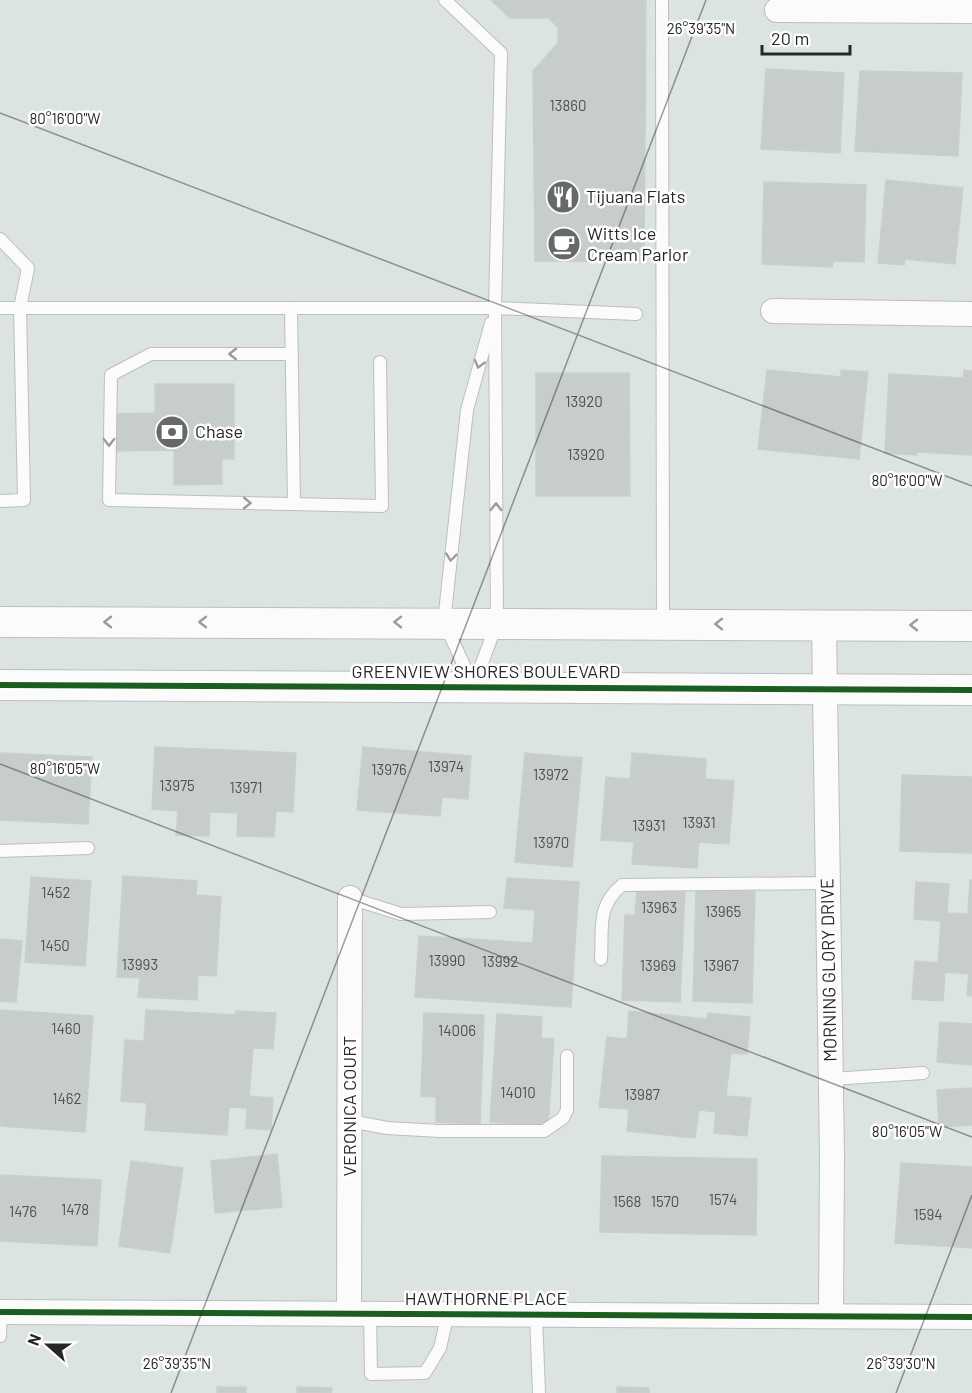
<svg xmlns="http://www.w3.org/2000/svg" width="972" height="1393" viewBox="0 0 972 1393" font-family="Barlow,sans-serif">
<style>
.building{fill:#c7cdcb;stroke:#c9cfcd;stroke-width:1.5}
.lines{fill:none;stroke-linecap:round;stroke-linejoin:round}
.service-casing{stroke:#bdbebd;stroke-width:14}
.minor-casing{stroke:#bdbebd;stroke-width:26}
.tertiary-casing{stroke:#bdbebd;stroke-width:32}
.service{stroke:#fafbfa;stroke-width:12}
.minor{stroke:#fafbfa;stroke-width:24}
.tertiary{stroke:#fafbfa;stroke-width:30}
.cycleway-casing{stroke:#fff;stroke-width:10}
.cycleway{stroke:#1b5e20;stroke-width:6}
.oneway{stroke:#9b9c9b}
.ticks{fill:none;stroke:#272727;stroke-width:1.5;stroke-opacity:0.45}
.labels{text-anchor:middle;stroke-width:5;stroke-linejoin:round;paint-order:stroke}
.number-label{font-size:15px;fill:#505151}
.poi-label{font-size:18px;fill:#272727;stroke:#fff;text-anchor:start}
.street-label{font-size:18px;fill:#272727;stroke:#fff}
.ticks-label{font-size:15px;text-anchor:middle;fill:#272727;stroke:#fff;stroke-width:5;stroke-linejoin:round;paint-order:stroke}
</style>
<rect width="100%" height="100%" fill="#dce4e1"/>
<g class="building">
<polygon points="491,0 646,0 644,262 535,261 533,71 558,43 558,28 549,18 510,18"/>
<polygon points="766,69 844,73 840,153 761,149"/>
<polygon points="860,71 962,73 958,156 855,151"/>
<polygon points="886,180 963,188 955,264 905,259 904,265 878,263"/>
<polygon points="764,182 866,185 864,262 833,261 832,267 762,264"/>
<polygon points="767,370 841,377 841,370 868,372 859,459 758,449"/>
<polygon points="964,370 972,371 972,455 917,452 917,455 885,453 889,374 963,378"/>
<polygon points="536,373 629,373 630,496 536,496"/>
<polygon points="155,384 234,384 234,459 222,459 222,484 174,485 174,450 109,451 109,414 155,413"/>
<polygon points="155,747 296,753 293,812 276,811 274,837 237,836 238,813 210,812 209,836 176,835 178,811 152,809"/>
<polygon points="363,747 471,756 468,799 442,797 440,816 357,810"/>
<polygon points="0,753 92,757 88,824 0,820"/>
<polygon points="525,753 582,758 572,867 515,862"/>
<polygon points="632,753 706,759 705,779 734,781 729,844 699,842 697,868 632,864 634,842 601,840 606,777 630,779"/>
<polygon points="902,775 972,777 972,853 900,851"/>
<polygon points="123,876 197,881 196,895 221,897 216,976 198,975 197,1000 138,997 140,978 117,977"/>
<polygon points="31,877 91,881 85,966 25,962"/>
<polygon points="507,878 579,882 571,1007 415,997 419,936 533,943 535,910 504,908"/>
<polygon points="970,880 972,880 972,996 967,995 969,974 945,972 943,1001 912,999 915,961 938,963 941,921 914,919 916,882 949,884 947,913 968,914"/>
<polygon points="637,889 685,891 680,1002 622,1000 625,915 635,915"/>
<polygon points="696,890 755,892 752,1003 693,1001"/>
<polygon points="0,939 22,941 16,1002 0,1001"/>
<polygon points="0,1010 93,1016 85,1132 0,1126"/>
<polygon points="146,1010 235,1015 236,1011 276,1013 273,1049 253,1048 249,1096 273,1098 271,1130 246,1128 247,1108 229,1107 227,1135 145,1130 147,1103 121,1101 125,1040 144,1041"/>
<polygon points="629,1011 707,1019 708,1013 750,1017 747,1054 731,1053 726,1096 751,1098 747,1136 714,1133 716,1112 699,1110 695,1138 627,1131 629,1109 599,1107 607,1037 627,1039"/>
<polygon points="424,1013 484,1015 480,1124 436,1122 436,1097 421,1096"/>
<polygon points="497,1014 542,1017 541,1038 554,1039 548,1126 490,1122"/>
<polygon points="940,1022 972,1024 972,1065 937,1062"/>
<polygon points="972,1088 972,1125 939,1127 937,1090"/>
<polygon points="277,1154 282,1207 215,1213 211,1161"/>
<polygon points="602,1156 757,1159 756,1235 600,1232"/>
<polygon points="131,1161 183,1168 170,1253 119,1246"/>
<polygon points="901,1163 972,1167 972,1248 895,1243"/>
<polygon points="0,1175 101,1180 97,1246 0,1241"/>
<rect x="217" y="1387" width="29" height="6"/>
<polygon points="297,1387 332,1388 331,1393 297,1393"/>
<polygon points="617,1387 649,1388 649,1393 617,1393"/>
</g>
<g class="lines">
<g class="service-casing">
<g id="service">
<polyline points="445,0 501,53 495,308 497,623 473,687"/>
<polyline points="662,0 663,624"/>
<polyline points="0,239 28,268 20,308 24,500 0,501"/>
<polyline points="0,308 495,308 636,314"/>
<polyline points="291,308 294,504"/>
<polyline points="292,354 151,354 111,375 109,500 382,506 380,362"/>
<polyline points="473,685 444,622 467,410 491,323"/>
<polyline points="0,851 88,848"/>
<polyline points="350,898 401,914 490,912"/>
<path d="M601 959C603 928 596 907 622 885L828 883"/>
<polyline points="831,1079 923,1073"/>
<polyline points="350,1121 387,1128 440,1131 544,1131 563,1118 567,1110 567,1056"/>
<polyline points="370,1313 371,1374 425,1373 440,1348 448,1313"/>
<polyline points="536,1314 539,1393"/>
<polyline points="0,1336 1,1312"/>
</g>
</g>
<g class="minor-casing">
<g id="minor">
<polyline points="777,10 972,11"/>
<polyline points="773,311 972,314"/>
<polyline points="824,625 832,1156 831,1315"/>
<polyline points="0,1312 972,1317"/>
<polyline points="349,1313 350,898"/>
</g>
</g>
<g class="tertiary-casing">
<g id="tertiary">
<polyline points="0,622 972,626"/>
<polyline points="0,685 972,690"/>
</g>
</g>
<use href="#service" class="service"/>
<use href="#minor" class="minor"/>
<use href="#tertiary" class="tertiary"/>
<g class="cycleway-casing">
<g id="cycleway">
<polyline points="0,685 972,690"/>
<polyline points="0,1312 972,1317"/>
</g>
</g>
<use href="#cycleway" class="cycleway"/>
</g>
<defs><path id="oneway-chevron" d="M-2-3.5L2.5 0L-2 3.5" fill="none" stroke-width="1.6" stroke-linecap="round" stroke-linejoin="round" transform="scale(1.5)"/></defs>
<g class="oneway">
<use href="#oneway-chevron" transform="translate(233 354) rotate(-180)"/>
<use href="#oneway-chevron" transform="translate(479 364) rotate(105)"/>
<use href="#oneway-chevron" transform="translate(109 442) rotate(90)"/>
<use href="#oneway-chevron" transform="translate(247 503) rotate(1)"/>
<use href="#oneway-chevron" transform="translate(496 507) rotate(-90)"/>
<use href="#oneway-chevron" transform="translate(451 557) rotate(96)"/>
<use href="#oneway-chevron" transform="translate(108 622) rotate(-180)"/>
<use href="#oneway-chevron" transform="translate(203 622) rotate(180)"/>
<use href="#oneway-chevron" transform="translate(398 622) rotate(180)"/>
<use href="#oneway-chevron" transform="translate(719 624) rotate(-180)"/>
<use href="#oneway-chevron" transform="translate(914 625) rotate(-180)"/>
</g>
<path class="ticks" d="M0 113 972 486M0 764 972 1137M171 1393 706 0M896 1393 972 1195"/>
<defs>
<g id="restaurant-disc" transform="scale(1.725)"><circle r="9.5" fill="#666968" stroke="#fff"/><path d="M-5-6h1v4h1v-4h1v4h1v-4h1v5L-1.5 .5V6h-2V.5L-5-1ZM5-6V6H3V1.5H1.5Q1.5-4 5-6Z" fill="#fff"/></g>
<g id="cafe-disc" transform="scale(1.725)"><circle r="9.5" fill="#666968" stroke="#fff"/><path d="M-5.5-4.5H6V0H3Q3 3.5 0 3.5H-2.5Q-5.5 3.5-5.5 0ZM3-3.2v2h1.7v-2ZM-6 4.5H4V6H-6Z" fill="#fff"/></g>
<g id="bank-disc" transform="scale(1.725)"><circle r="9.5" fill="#666968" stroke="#fff"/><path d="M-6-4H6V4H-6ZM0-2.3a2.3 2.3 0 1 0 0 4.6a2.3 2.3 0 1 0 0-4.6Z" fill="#fff"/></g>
</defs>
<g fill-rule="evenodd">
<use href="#restaurant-disc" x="563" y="197"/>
<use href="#cafe-disc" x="564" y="244"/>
<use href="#bank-disc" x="172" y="432"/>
</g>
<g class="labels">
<g class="number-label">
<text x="568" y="111">13860</text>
<text x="584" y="407">13920</text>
<text x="586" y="460">13920</text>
<text x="446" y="772">13974</text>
<text x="389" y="775">13976</text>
<text x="551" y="780">13972</text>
<text x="177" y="791">13975</text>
<text x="246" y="793">13971</text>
<text x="699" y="828">13931</text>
<text x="649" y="831">13931</text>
<text x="551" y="848">13970</text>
<text x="56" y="898">1452</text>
<text x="659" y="913">13963</text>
<text x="723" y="917">13965</text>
<text x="55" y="951">1450</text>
<text x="447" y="966">13990</text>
<text x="500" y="967">13992</text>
<text x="140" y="970">13993</text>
<text x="658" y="971">13969</text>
<text x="721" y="971">13967</text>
<text x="66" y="1034">1460</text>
<text x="457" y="1036">14006</text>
<text x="518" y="1098">14010</text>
<text x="642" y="1100">13987</text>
<text x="67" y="1104">1462</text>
<text x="723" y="1205">1574</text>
<text x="627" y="1207">1568</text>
<text x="665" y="1207">1570</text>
<text x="75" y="1215">1478</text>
<text x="23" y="1217">1476</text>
<text x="928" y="1220">1594</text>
</g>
<g class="poi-label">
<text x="586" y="203">Tijuana Flats</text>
<text x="587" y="240">Witts Ice<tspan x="587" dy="21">Cream Parlor</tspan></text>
<text x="195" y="438">Chase</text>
</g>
<g class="street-label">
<text x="486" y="678">GREENVIEW SHORES BOULEVARD</text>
<text transform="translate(829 970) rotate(-91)" y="6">MORNING GLORY DRIVE</text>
<text transform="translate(350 1106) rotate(-90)" y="6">VERONICA COURT</text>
<text x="486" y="1305">HAWTHORNE PLACE</text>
</g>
</g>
<g class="ticks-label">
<text x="701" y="34">26°39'35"N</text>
<text x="65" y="124">80°16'00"W</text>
<text x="907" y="486">80°16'00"W</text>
<text x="65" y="774">80°16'05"W</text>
<text x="907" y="1137">80°16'05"W</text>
<text x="177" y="1369">26°39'35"N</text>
<text x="901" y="1369">26°39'30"N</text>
</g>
<g transform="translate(48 1345) rotate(291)" stroke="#ffffff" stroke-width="4.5" paint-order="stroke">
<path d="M0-4.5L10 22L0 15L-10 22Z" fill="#272727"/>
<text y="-9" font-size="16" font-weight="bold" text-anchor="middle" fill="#272727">N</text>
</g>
<path d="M762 45v9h88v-9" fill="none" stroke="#272727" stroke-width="3"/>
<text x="771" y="45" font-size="18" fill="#272727" stroke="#ffffff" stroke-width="4.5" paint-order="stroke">20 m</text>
</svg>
